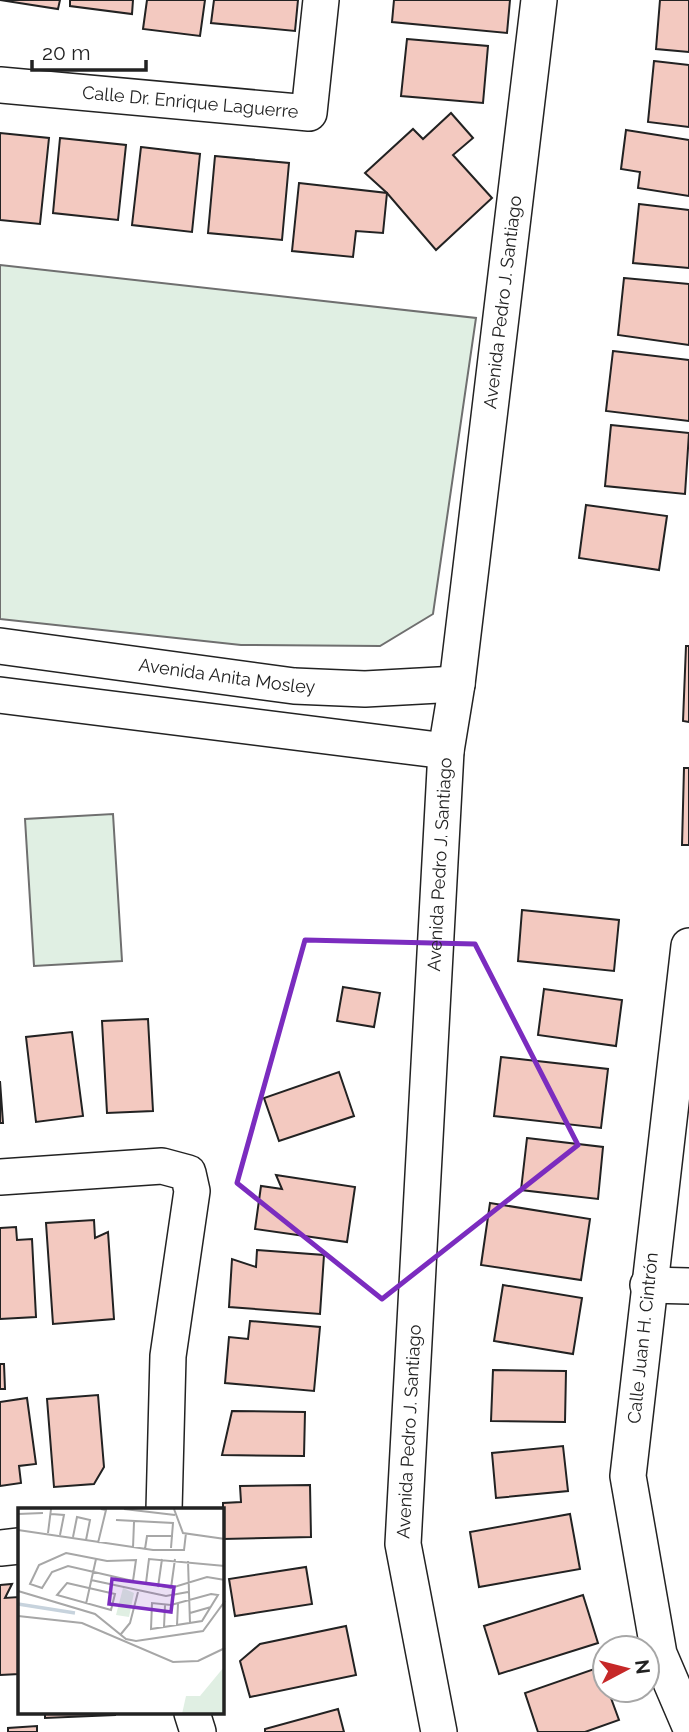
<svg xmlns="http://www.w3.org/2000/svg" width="689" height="1732" viewBox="0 0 689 1732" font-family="Raleway,sans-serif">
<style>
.green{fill:#e0efe3;stroke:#6f6f6f;stroke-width:2}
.building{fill:#f3c9c0;stroke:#222;stroke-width:2}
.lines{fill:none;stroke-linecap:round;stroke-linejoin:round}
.street-casing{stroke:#222;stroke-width:38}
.street{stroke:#fff;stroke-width:35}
.marked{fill:none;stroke:#7b2cbf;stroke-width:5;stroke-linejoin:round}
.labels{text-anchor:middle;stroke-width:5;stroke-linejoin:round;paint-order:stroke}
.street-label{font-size:18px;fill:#222;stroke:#fff}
.inset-river{fill:none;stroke:#c7d3dd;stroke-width:3.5}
.inset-road{fill:none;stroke:#a7a7a7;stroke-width:2}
.view{fill:#7b2cbf;fill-opacity:0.15;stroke:#7b2cbf;stroke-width:3.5}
.inset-edge{fill:none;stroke:#222;stroke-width:3.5}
</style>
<rect width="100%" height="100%" fill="#fff"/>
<g class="green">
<polygon points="0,265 476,318 433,614 380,646 241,645 0,619"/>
<polygon points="113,814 122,961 34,966 25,819"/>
</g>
<g class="building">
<polygon points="0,0 60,0 58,9"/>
<polygon points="70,0 133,0 132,14 70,6"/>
<polygon points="147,0 205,0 200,36 143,29"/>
<polygon points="214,0 298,0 295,31 211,23"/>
<polygon points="394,0 510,0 507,33 392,22"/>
<polygon points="660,0 689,0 689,52 656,49"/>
<polygon points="407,39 488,46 483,103 401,96"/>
<polygon points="654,61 689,65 689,127 648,122"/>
<polygon points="451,113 473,138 453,155 492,198 436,250 387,193 365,173 413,129 423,139"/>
<polygon points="626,130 689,140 689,196 638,188 640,172 621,169"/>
<polygon points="0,133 49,138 40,224 0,220"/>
<polygon points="60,138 126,145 118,220 53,213"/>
<polygon points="141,147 200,154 192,232 132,225"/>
<polygon points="215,156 289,163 282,240 208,233"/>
<polygon points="299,183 387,193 383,233 356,231 353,257 292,251"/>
<polygon points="639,204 689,210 689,268 633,263"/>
<polygon points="624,278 689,284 689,345 618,335"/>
<polygon points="613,351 689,360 689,421 606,411"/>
<polygon points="611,425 689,433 685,494 605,486"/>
<polygon points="586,505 667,516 659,570 579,558"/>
<polygon points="686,646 689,646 689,722 683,721"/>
<polygon points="684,768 689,768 689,845 682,845"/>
<polygon points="522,910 619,920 614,971 518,961"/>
<polygon points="343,987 380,993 374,1027 337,1021"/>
<polygon points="544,989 622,1000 616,1046 538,1035"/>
<polygon points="148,1019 153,1111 107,1113 102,1021"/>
<polygon points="72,1032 83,1116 36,1122 26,1037"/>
<polygon points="501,1057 608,1069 601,1128 494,1116"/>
<polygon points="339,1072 354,1116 279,1141 264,1098"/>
<polygon points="0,1081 3,1123 0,1123"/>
<polygon points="527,1138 603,1147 598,1199 521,1190"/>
<polygon points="276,1175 355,1187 347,1242 255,1229 261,1186 282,1189"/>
<polygon points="490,1203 590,1219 581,1280 481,1265"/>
<polygon points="94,1220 95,1238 108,1232 114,1319 53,1324 46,1223"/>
<polygon points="16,1227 17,1240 32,1239 36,1317 0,1319 0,1228"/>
<polygon points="257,1250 324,1255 320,1314 229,1307 232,1259 256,1267"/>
<polygon points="503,1285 582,1298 573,1354 494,1341"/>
<polygon points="250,1321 320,1327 314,1391 225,1383 229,1337 248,1339"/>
<polygon points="0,1364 4,1364 5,1389 0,1389"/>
<polygon points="493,1370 566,1371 565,1422 491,1421"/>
<polygon points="98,1395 104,1467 94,1484 54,1487 47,1399"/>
<polygon points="27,1398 36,1464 19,1466 21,1483 0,1486 0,1402"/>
<polygon points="232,1411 305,1412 304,1456 222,1455"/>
<polygon points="563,1446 568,1491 496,1498 492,1453"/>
<polygon points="310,1485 311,1537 223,1539 223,1503 241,1502 240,1486"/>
<polygon points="570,1514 580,1569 479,1587 470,1532"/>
<polygon points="306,1567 312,1604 235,1616 229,1579"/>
<polygon points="12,1584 5,1598 19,1597 19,1674 0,1675 0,1585"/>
<polygon points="583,1595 598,1643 499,1674 484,1626"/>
<polygon points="346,1626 356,1675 250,1697 240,1661 260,1644"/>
<polygon points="600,1667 605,1690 608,1690 619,1720 585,1732 538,1732 525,1693"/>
<polygon points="338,1709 344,1732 265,1732 265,1729"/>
<polygon points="45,1713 115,1713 115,1715 45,1718"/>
<polygon points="37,1726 37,1732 8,1732 8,1728"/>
</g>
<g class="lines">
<g class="street-casing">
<g id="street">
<path id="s1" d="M0 85 309 113 321 0"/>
<path id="s2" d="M0 646 294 686 365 689 457 684"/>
<polyline points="0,695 446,751"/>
<polyline points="689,946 628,1476 659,1654 689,1724"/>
<polyline points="0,1177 162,1166 188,1173 192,1191 168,1356 164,1510"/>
<polyline points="648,1285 689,1286"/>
<polyline points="0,1548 19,1546"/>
<polyline points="192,1713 198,1732"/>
<path id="s3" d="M439 1732 403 1544 446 751 457 684 539 0"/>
</g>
</g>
<use href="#street" class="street"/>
</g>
<path class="marked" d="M305 940 475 944 578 1145 382 1299 237 1183Z"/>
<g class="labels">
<g class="street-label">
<text dy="6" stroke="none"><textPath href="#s1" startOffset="191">Calle Dr. Enrique Laguerre</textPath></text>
<text dy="6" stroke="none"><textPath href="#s3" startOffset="1438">Avenida Pedro J. Santiago</textPath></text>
<text dy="6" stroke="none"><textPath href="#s2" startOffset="229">Avenida Anita Mosley</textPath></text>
<text dy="6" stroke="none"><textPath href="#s3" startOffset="872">Avenida Pedro J. Santiago</textPath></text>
<text transform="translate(643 1338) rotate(-84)" y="6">Calle Juan H. Cintrón</text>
<text dy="6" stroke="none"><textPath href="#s3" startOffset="304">Avenida Pedro J. Santiago</textPath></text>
</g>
</g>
<g transform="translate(18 1508)">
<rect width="206" height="206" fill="#fff"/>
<path d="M105 80 116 85 111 109 98 107ZM206 159V206H164L168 188H182Z" fill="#e0efe3"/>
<path class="inset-river" d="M0 96 57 105"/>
<path class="inset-road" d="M106 1 157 7M156 1 165 25 207 31M0 6 25 5M33 6 46 7 42 27M98 12 155 15 153 40M0 22 135 42H166L168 25M30 25 33 1M55 29 59 9 72 12 68 32M80 35 88 2 83 1M115 40 116 14M127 41 129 28H155M48 45 89 53 118 52 115 73 50 58 34 64 24 80 12 76 21 57ZM170 53 172 116M207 58 131 51 128 75 153 80 189 69 207 72M73 72 148 88 170 84M49 75 97 86 93 102 39 87ZM140 79 144 51M153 80 157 51M0 83 77 106 108 131 118 133 185 123 207 93M193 86 200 87 184 113 133 121 134 95 153 97ZM68 96 78 51M172 105 193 99M0 108 64 115 155 154 180 153 207 140M159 117 160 96M146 119 147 97M103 126 112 115 120 84"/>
<path class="view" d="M94 71 156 79 153 104 91 96Z"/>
<rect width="206" height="206" class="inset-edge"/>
</g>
<g transform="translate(626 1669) rotate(83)"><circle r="33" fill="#ffffff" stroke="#a7a7a7" stroke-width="2"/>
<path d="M0-5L12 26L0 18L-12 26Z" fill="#c62828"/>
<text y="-10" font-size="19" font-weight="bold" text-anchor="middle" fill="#222222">N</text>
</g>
<path d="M32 60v10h114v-10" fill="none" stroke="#222222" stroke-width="3.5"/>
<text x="42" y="60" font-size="21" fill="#222222" stroke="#ffffff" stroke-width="5" paint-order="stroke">20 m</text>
</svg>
